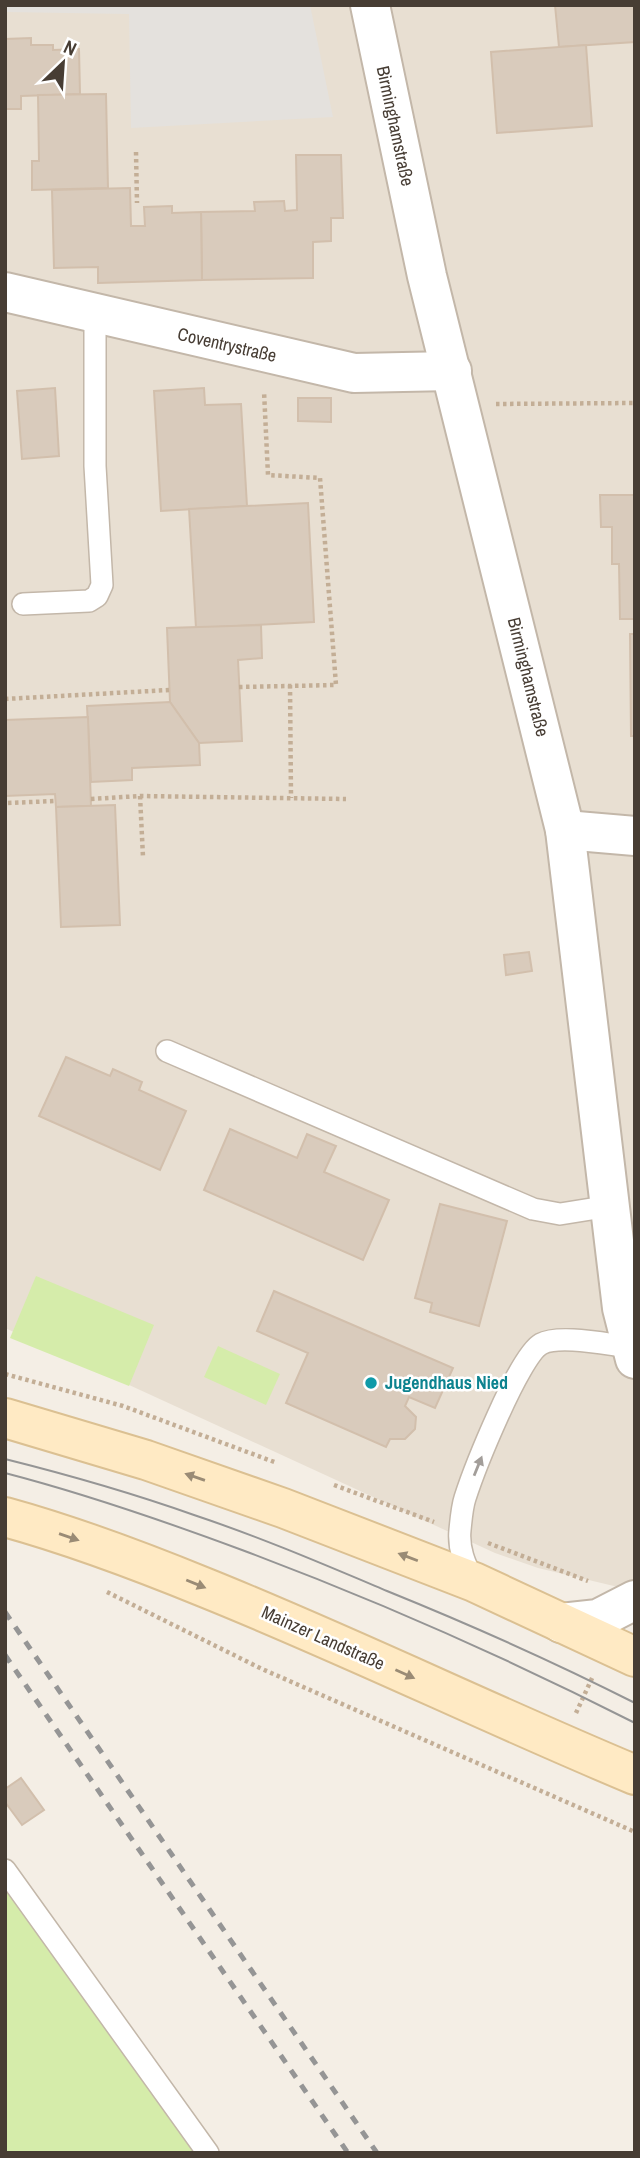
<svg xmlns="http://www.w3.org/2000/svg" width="640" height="2158" viewBox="0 0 640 2158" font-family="'Archivo Narrow',sans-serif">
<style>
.residential{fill:#e8dfd2}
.green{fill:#d5ecaa}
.parking{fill:#e4e1dd}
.building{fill:#d9cbbc;stroke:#d2bfac;stroke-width:2}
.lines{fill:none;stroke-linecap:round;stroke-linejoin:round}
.service-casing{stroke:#c3b7a9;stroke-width:24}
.minor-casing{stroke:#c3b7a9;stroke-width:42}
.secondary-casing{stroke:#dbc092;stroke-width:42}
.path{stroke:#c3ae96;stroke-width:4.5;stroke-dasharray:3.5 3.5;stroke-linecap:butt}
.service{stroke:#fff;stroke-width:21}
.minor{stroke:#fff;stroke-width:38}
.secondary{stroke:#ffeac4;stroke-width:38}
.tram{stroke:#959595;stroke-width:2}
.rail{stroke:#959595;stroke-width:5;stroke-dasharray:9 9;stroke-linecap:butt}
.oneway{fill:#a39e9a}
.oneway2{fill:#9a8b75}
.culture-dot{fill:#0f9aa8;stroke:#fff;stroke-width:2.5}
.labels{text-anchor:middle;stroke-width:5;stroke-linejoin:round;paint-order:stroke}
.street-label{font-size:18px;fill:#473d34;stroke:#fff}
.culture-label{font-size:18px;font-weight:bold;fill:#0d838f;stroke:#fff;text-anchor:start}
</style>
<rect width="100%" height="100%" fill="#f4eee5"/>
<polygon class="residential" points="5,5 635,5 635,1591 538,1568 495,1553 5,1328"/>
<g class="green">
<polygon points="36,1276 154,1325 129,1386 10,1338"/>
<polygon points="218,1346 280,1374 266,1405 204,1377"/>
<polygon points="5,1870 208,2153 5,2153"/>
</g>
<polygon class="parking" points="5,5 310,5 333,117 131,128 129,14 5,12"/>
<g class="building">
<polygon points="555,5 635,5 635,42 559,47"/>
<polygon points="31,38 31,45 53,45 53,50 79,49 80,94 21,96 21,109 5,109 5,39"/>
<polygon points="586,45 592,126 497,133 491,52"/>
<polygon points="106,94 108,188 32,190 32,161 39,161 38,95"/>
<polygon points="296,155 341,155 343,218 331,218 331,241 313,242 313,278 202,280 201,212 255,211 254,202 284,201 285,211 297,210"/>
<polygon points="130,188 131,226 145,226 144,207 172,206 172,213 201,212 202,280 98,283 98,267 54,268 52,190"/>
<polygon points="55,388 59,456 22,459 17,391"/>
<polygon points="204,388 205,405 241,404 247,506 161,511 154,391"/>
<polygon points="298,398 331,398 331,422 298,421"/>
<polygon points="600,495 635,495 635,619 620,619 619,564 612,564 612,527 601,527"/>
<polygon points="308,503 314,622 196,628 189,509"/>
<polygon points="261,625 262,658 238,660 242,741 199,743 170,702 167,628"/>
<polygon points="630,634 635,634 635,736 631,736"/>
<polygon points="170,702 199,743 200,765 132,768 132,780 91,782 87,706"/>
<polygon points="88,717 91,806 56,807 55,794 5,796 5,720"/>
<polygon points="115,805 120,925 61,927 56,807"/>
<polygon points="529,952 532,971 506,975 504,955"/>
<polygon points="66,1057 110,1076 113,1069 142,1082 139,1090 186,1111 160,1170 39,1116"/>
<polygon points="230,1129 297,1158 307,1134 336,1146 324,1172 389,1200 363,1260 204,1190"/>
<polygon points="440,1204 507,1221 479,1326 430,1312 432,1303 415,1298"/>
<polygon points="274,1291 453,1368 435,1408 409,1397 405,1406 416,1417 415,1429 405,1439 390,1439 386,1447 286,1403 308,1353 257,1331"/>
<polygon points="21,1778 44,1810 22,1825 5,1802 5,1789"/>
</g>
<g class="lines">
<g class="service-casing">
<g id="service">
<polyline points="23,604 89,601 97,596 102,585 95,466 95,313"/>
<polyline points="167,1051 533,1209 560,1214 610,1206"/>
<path d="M473 1581C465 1564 458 1549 460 1530 461 1520 462 1507 465 1498 474 1470 519 1356 541 1344 560 1334 610 1345 632 1347"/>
<polyline points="5,1870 208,2153"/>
</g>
</g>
<g class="minor-casing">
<g id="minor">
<polyline points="370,5 427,276 565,830 622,1308 635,1359"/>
<polyline points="5,292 354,373 452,371"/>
<polyline points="565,830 635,836"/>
<polyline points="561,1623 598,1619 635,1600"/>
</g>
</g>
<g class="secondary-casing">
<g id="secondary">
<polyline points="5,1418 146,1460 283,1508 474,1582 635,1657"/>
<path d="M5 1517C74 1536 140 1561 206 1588 350 1646 491 1715 635 1775"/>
</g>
</g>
<g class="path">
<polyline points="136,152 137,203"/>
<polyline points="496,404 635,403"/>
<polyline points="290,685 291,798"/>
<polyline points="239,687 336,685 320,478 268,475 264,391"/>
<polyline points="5,699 169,690"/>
<polyline points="140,796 143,857"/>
<polyline points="91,799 140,796 346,799"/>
<polyline points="8,803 55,801"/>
<polyline points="5,1374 123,1406 277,1463"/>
<polyline points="334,1485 434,1522"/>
<polyline points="488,1543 588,1581"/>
<polyline points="107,1592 262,1669 635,1832"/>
<polyline points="576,1713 593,1676"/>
</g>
<use href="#service" class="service"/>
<use href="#minor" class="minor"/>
<use href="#secondary" class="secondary"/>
<g class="tram">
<path d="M5 1459C69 1475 132 1493 194 1515 260 1537 323 1564 387 1591 471 1625 554 1662 635 1703"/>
<path d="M5 1473C86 1494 164 1521 242 1550 376 1600 507 1658 635 1723"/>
</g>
<g class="rail">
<polyline points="5,1612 377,2153"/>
<polyline points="5,1655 348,2153"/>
</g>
</g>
<defs><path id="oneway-solid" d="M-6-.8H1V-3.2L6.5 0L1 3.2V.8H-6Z" transform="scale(1.75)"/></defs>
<use class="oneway" href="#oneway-solid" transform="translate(478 1466) rotate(-68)"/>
<g class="oneway2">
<use href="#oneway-solid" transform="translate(195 1477) rotate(-161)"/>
<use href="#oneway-solid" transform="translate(69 1537) rotate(19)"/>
<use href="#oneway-solid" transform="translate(408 1557) rotate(-159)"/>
<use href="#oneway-solid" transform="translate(196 1584) rotate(22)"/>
<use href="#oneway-solid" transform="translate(405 1674) rotate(24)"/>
</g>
<circle class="culture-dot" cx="371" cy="1383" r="7"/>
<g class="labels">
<g class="street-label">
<text transform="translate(395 126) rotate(78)" y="6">Birminghamstraße</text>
<text transform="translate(227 345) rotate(13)" y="6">Coventrystraße</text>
<text transform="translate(528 677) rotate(76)" y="6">Birminghamstraße</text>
<text transform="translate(323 1638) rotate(24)" y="6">Mainzer Landstraße</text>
</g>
<g class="culture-label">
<text x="385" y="1389">Jugendhaus Nied</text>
</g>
</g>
<rect width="640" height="2158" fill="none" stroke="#473d34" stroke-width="14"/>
<g transform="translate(63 63) rotate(25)" stroke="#ffffff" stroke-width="5" paint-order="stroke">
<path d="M0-5L12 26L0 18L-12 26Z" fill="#473d34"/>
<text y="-10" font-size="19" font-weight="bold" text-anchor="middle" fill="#473d34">N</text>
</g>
</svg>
